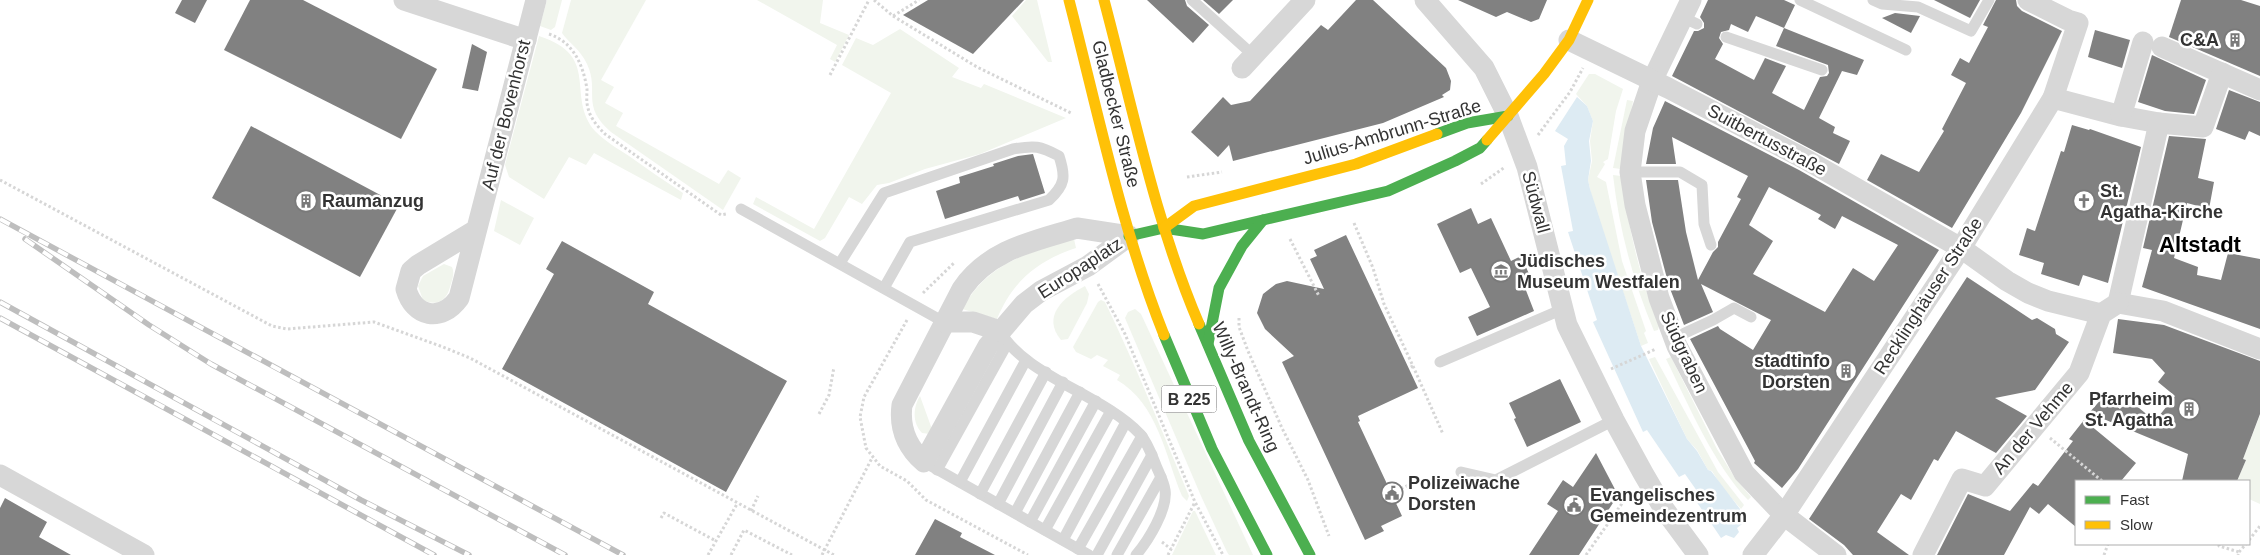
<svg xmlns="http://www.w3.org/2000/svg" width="2260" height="555" viewBox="0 0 2260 555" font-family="Arial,sans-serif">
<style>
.green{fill:#f1f5ed}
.water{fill:#ddebf3}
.building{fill:#818181;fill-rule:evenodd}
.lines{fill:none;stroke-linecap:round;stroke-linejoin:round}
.path{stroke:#d6d6d6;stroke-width:3;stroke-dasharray:2.5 2.5;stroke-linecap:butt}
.lane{stroke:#d7d7d7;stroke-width:11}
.street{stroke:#d7d7d7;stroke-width:21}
.fast{stroke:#4caf50;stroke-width:11}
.slow{stroke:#ffc107;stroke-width:11}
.rail-casing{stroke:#bebebe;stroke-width:5.5}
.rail{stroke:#fff;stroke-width:4;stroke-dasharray:11;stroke-linecap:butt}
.labels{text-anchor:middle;stroke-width:5;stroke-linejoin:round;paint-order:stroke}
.shield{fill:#fff;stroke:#707070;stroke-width:1}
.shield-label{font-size:16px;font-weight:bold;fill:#333}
.poi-label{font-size:18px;font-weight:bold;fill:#333;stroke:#fff;text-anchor:start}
.street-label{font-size:18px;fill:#333;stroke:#fff}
.district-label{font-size:22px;font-weight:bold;fill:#000;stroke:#fff}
</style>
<rect width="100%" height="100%" fill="#fff"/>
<g class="green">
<polygon points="547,0 562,0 555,27 551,30 540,26"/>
<path d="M571 0H646L601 80 614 87 605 103 623 113 616 126 719 184 728 170 741 178 723 210 611 132C580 105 600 92 587 64 580 49 570 44 562 33Z"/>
<polygon points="757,0 823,0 820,23 849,35 835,62 830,59 837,45"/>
<polygon points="1026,0 1037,0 1052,62 1048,62 1012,16"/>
<polygon points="900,29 959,68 952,77 981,88 984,84 1066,118 980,154 925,169 889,183 877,185 862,204 849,197 825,238 820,241 753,204 756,197 814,229 891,93 842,65 856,38 873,45"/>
<path d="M539 36C602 56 565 96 595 131 605 141 618 149 629 156 647 169 665 181 683 193L681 200 594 153 586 165 569 157 544 199 509 177 505 165Z"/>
<polygon points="1589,74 1595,74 1623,89 1616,111 1608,159 1603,162 1605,164 1597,177 1606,182 1622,261 1646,331 1644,333 1648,343 1641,346 1592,198 1588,180 1592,161 1590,141 1593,121 1587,106 1576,94"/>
<polygon points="1627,100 1633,101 1621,169 1613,168"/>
<path d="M1613 175 1621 176C1629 228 1639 277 1659 326L1658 330 1654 331C1633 281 1619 229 1613 175Z"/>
<polygon points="501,200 534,218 520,245 494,231"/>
<path d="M1074 239 1076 248C1037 261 1013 281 997 319L962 309C989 262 1025 254 1074 239Z"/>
<path d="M444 264 452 267C455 274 452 280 450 287 446 302 436 306 423 300L418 286 423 276Z"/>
<path d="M1085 286 1089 294 1087 303 1068 339 1061 340C1041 316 1064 297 1085 286Z"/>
<path d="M1101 300 1105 302C1136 366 1162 431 1189 496L1187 501 1182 496C1165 455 1158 404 1117 380L1120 375 1103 366 1108 360 1097 355 1091 359 1076 352 1073 347 1098 302Z"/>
<polygon points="1135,309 1141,314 1253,555 1229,555 1227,552 1201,496 1125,318 1128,312"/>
<polygon points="1655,357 1718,472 1744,505 1741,509 1722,487 1712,471 1708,470 1697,450 1687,439 1649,359"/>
<path d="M1671 357 1717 449 1735 478 1751 497 1748 500C1714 465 1688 404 1666 359Z"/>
<path d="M920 396 933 432 930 434 922 433C912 423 913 407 920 396Z"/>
<polygon points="2260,415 2260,504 2249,499 2249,481 2237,481 2246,460 2243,459"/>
<polygon points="1193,511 1195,511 1216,555 1172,555"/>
</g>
<polygon class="water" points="1577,97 1587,106 1593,121 1589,141 1591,161 1588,180 1590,189 1641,346 1687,439 1697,451 1708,470 1711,471 1740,509 1737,517 1742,524 1737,528 1739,532 1734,538 1726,535 1721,538 1692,495 1697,491 1685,474 1679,477 1647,430 1643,432 1593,322 1597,320 1568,232 1573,231 1561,166 1566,165 1564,146 1568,139 1555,131"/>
<g class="building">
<polygon points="182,0 207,0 195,23 175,13"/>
<polygon points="250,0 303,0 437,69 401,139 224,50"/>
<polygon points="928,0 1024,0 973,54 903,15"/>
<polygon points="1147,0 1185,0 1187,6 1209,25 1193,43"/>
<polygon points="1203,0 1233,0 1219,14"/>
<polygon points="1356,0 1373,0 1446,68 1451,81 1450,90 1442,95 1444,97 1383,123 1233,161 1229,145 1218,157 1191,132 1223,97 1231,105 1250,101 1321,25 1328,30"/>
<polygon points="1458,0 1547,0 1539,19 1531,22 1507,12 1496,17"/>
<path d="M1708 0H1784L1795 5 1784 28 1864 60 1857 75 1842 71 1819 118 1835 127 1833 133 1850 141 1839 164 1672 76 1694 31H1698L1704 28V23L1700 17ZM1756 16 1784 28 1776 46 1828 65 1829 73 1827 76 1820 77 1804 110 1772 93 1786 66 1765 58 1754 80 1715 59 1723 44 1719 38 1721 32 1729 30 1731 24 1748 32Z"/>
<polygon points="1934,0 1980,0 1970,18"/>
<polygon points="1996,0 2016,0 2017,6 2022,11 2062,31 2021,113 1952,228 1867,180 1881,154 1919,172 1944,131 1942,129 1966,83 1951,75 1960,58 1969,63 1988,27 1983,25"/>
<polygon points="2181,0 2241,0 2260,6 2260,76 2169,37"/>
<polygon points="1895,13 1920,16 1911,33 1882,18"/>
<polygon points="2095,30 2130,40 2122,68 2088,57"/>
<polygon points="472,44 487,52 478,91 462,88"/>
<polygon points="2152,55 2206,80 2194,114 2165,111 2138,102"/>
<polygon points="2229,90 2260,102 2260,136 2249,131 2245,140 2216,129"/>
<path d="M1665 101 1799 170 1939 250 1798 469 1782 488 1754 463 1755 461 1690 339 1718 326 1720 329 1753 350 1771 320 1701 284 1713 312 1684 325 1669 286 1652 222 1646 180H1678L1686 232 1698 280 1713 252 1718 247V242L1741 199 1737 197 1748 176 1672 137 1676 164H1646L1653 128ZM1769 187 1821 215 1818 219 1835 229 1842 216 1898 245 1874 281 1853 268 1825 312 1753 274 1773 241 1749 225Z"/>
<polygon points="2072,125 2089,130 2090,129 2141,147 2108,283 2083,275 2079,286 2041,274 2044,263 2019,255 2027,228 2035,231 2061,151 2064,152"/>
<polygon points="251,126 399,205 360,277 212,198"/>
<polygon points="2169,136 2206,139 2198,178 2214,182 2209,209 2187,203 2174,258 2198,267 2197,275 2221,280 2228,253 2260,259 2260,329 2142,287 2152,250 2143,248"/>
<polygon points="1033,154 1045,193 1020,201 1018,196 945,219 936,191 960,183 959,177 994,166 993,164 1018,156"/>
<polygon points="1471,208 1478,224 1491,218 1511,261 1521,256 1530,276 1522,280 1534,311 1477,336 1468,317 1490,307 1471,268 1460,273 1437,224"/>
<polygon points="1346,235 1418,388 1358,416 1360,421 1358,422 1402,516 1381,526 1384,531 1365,540 1282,362 1294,356 1265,329 1257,313 1263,294 1276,284 1287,281 1324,289 1310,259 1317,256 1314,250"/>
<polygon points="562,241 654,292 648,304 787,381 726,492 502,369 554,274 546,269"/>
<polygon points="1967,277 2032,320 2037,318 2055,329 2056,334 2069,342 2035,390 1995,398 2027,416 1996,453 1956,431 1938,461 1934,459 1911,500 1901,494 1877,532 1909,555 1853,555 1844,545 1809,519"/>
<polygon points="2118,319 2164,325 2260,361 2260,414 2243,459 2246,460 2237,481 2182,481 2188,454 2089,413 2104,396 2120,409 2128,399 2155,421 2175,396 2158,382 2165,373 2152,359 2113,353"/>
<polygon points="1560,379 1581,422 1527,447 1514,419 1516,418 1509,403"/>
<polygon points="2084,420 2136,463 2121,481 2076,481 2076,527 2048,504 2039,514 2030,507 2004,555 1937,555 1968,494 2010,511 2033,483 2038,486 2073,441 2069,439"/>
<polygon points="1596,453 1618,495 1611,506 1579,555 1529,555 1558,511 1547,504 1563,480 1573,487"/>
<polygon points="5,498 47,522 39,537 71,555 0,555 0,508"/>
<polygon points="935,519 962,533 960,537 995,555 915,555"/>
</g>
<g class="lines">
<g class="path">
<polyline points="874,0 893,16 919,0"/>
<polyline points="893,16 977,67 1071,113"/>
<path d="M549 34C573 42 583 64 587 89 587 95 586 102 588 108 590 118 598 127 605 134L721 215 726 214"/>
<polyline points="830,75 869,0"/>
<polyline points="1538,135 1570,92 1583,68"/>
<polyline points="1187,177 1222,172"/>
<polyline points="0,180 272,326 287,329 374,322 443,347 470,358 834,555"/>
<polyline points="1481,184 1505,167"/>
<polyline points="1354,223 1373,268 1384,304 1413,366 1409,368"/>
<polyline points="1290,239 1319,296"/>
<polyline points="1098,284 1125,334 1195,502 1223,555"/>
<polyline points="923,293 954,263"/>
<polyline points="1239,318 1239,327 1248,351 1282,428 1308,480 1329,536"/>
<polyline points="907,320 864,397 860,417 866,448 880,466 907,481 926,500 1028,555"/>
<polyline points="1413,366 1443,434"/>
<polyline points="1611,369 1656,349"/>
<polyline points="819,414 829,395 834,367"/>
<polyline points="2050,438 2102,481"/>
<polyline points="1392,493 1413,483"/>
<polyline points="751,511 758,496"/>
<polyline points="661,518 664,513 716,541"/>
<polyline points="2249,540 2260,526"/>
<polyline points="1162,542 1171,549"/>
<polyline points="2219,544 2219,546 2239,552 2238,555"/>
<polyline points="2239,552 2246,544"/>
<polyline points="708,555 737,504"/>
<polyline points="731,555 744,530 792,555"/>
<polyline points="822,555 872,458"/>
<polyline points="1168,555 1195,502"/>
<polyline points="1586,555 1630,492"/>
<polyline points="2104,555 2108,544"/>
</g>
<g class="lane">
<polyline points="1192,0 1253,55"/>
<polyline points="1800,0 1906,50"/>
<polyline points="1873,0 1882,4 1918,7 1971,31 1989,0"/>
<polyline points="1682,17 1697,24"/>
<polyline points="1726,37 1822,70"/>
<polyline points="1630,172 1680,172 1702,185 1704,224 1711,245"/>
<polyline points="741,209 944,322"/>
<path d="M840 263 884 193 1013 149C1035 145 1040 146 1059 156 1066 177 1065 185 1049 200L910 242 884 288"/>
<path d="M1000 331C1024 375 1103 395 1140 434 1148 443 1153 458 1157 468 1160 475 1164 483 1165 490 1168 509 1148 541 1136 555"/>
<polyline points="1674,338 1713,320 1734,308 1751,317"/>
<polyline points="1440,362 1563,309"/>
<polyline points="924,462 1089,555"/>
<polyline points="937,470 1007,344"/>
<polyline points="1461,472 1496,480 1614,420"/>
<polyline points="960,482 1026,360"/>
<polyline points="980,494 1046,372"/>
<polyline points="998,504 1063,382"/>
<polyline points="1015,513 1080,392"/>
<polyline points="1030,522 1096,401"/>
<polyline points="1045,530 1111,411"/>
<polyline points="1063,540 1126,422"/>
<polyline points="1078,549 1142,436"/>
<polyline points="1097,555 1152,455"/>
<polyline points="1117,555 1161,477"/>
</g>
<g class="street">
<polyline points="404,0 526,40"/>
<polyline points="1425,0 1484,68 1508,116 1527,167 1567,325 1614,420 1643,473 1664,509 1698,555"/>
<polyline points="1691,0 1652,81 1635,131 1630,172 1635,205 1659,298 1677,346 1744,473 1784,515 1836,555"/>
<polyline points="1569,40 1668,88 1805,159 1961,248 2007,281 2028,293 2048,301 2101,314"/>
<polyline points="2162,47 2260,90"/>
<polyline points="1242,68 1305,0"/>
<polyline points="2053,98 2121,116 2159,123 2203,127 2222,73"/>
<polyline points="2121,116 2143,42"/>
<path d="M1077 228 1129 236 1088 266 1041 291 1024 304 988 346 924 462C907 447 899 428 902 405L962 289C989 249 1035 241 1077 228Z"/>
<path d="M476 230 418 265 411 271 406 289C414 317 441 323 459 298L536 0"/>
<polyline points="2118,303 2159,123"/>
<polyline points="2118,303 2163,311 2260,349"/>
<polyline points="944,322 973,322 1000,331"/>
<polyline points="0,475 144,555"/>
<polyline points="1753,555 1784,515 1961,248 2053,98 2078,23 2068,20 2028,0"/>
<polyline points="1923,555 1962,479 1985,486 2079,373 2101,314 2118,303"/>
</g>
<g class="fast">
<polyline points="1437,134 1467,123 1508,116"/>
<polyline points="1129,236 1164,228 1203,234 1388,191 1455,161 1480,148 1487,140"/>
<polyline points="1199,324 1249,441 1310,555"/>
<polyline points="1164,335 1212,449 1267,555"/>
<polyline points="1208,344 1219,288 1242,246 1263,220"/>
</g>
<g class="slow">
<path d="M1069 0C1098 112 1121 227 1164 335"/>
<path d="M1104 0C1133 109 1155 221 1199 324"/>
<polyline points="1487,140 1544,74 1569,40 1588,0"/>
<polyline points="1164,228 1194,206 1356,164 1437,134"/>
</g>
<g class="rail-casing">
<g id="rail">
<polyline points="0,219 623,555"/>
<polyline points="25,239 149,325 211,364 565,555"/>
<polyline points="0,302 361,500 469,555"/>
<polyline points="0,318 434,555"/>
</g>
</g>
<use href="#rail" class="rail"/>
</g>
<defs>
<g id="building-ring" transform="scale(1.125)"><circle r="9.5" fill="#fff" stroke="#7a7a7a" stroke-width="1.5"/><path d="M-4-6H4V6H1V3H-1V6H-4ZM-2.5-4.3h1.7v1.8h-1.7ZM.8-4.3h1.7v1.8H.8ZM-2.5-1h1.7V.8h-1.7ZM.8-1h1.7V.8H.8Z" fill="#7a7a7a"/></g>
<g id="church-ring" transform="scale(1.125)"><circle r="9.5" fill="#fff" stroke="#7a7a7a" stroke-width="1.5"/><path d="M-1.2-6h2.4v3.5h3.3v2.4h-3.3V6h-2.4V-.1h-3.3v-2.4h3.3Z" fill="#7a7a7a"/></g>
<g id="museum-ring" transform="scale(1.125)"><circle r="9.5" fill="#fff" stroke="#7a7a7a" stroke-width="1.5"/><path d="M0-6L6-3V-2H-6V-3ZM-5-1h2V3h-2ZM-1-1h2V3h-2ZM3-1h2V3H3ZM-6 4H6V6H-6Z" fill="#7a7a7a"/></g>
<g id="civic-ring" transform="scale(1.125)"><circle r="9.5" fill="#fff" stroke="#7a7a7a" stroke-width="1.5"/><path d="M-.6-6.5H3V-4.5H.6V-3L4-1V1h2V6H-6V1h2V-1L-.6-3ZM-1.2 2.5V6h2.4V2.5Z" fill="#7a7a7a"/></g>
</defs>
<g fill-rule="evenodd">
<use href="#building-ring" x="2235" y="40"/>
<use href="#building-ring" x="306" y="201"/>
<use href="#church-ring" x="2084" y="201"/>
<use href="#museum-ring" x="1501" y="271"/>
<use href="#building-ring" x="1846" y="371"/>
<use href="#building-ring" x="2189" y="409"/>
<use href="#civic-ring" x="1392" y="493"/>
<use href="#civic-ring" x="1574" y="505"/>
</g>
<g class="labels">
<rect class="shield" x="1161.5" y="385.5" width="55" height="27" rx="4"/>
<g class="shield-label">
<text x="1189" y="405">B 225</text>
</g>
<g class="poi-label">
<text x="2219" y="46" text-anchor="end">C&amp;A</text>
<text x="2100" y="197">St.<tspan x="2100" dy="21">Agatha-Kirche</tspan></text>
<text x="322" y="207">Raumanzug</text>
<text x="1517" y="267">Jüdisches<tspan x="1517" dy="21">Museum Westfalen</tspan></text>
<text x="1830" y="367" text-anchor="end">stadtinfo<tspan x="1830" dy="21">Dorsten</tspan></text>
<text x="2173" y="405" text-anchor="end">Pfarrheim<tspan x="2173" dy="21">St. Agatha</tspan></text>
<text x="1408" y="489">Polizeiwache<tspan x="1408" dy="21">Dorsten</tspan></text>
<text x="1590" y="501">Evangelisches<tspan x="1590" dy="21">Gemeindezentrum</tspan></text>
</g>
<g class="street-label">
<text transform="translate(1116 114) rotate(76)" y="6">Gladbecker Straße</text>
<text transform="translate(506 115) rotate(-76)" y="6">Auf der Bovenhorst</text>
<text transform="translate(1392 132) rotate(-17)" y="6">Julius-Ambrunn-Straße</text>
<text transform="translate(1767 140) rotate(28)" y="6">Suitbertusstraße</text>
<text transform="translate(1536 202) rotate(75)" y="6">Südwall</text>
<text transform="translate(1080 268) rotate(-33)" y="6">Europaplatz</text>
<text transform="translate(1928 296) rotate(-57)" y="6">Recklinghäuser Straße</text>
<text transform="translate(1684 352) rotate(65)" y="6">Südgraben</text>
<text transform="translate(1246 387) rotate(66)" y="6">Willy-Brandt-Ring</text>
<text transform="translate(2033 428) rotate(-50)" y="6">An der Vehme</text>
</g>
<g class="district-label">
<text x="2200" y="252">Altstadt</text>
</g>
</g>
<rect x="2075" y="480" width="175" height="65" fill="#ffffff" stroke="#adadad"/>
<rect x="2085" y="496" width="25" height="8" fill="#4caf50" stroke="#adadad"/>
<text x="2120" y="505" font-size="15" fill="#333333">Fast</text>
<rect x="2085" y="521" width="25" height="8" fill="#ffc107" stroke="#adadad"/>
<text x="2120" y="530" font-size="15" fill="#333333">Slow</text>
</svg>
